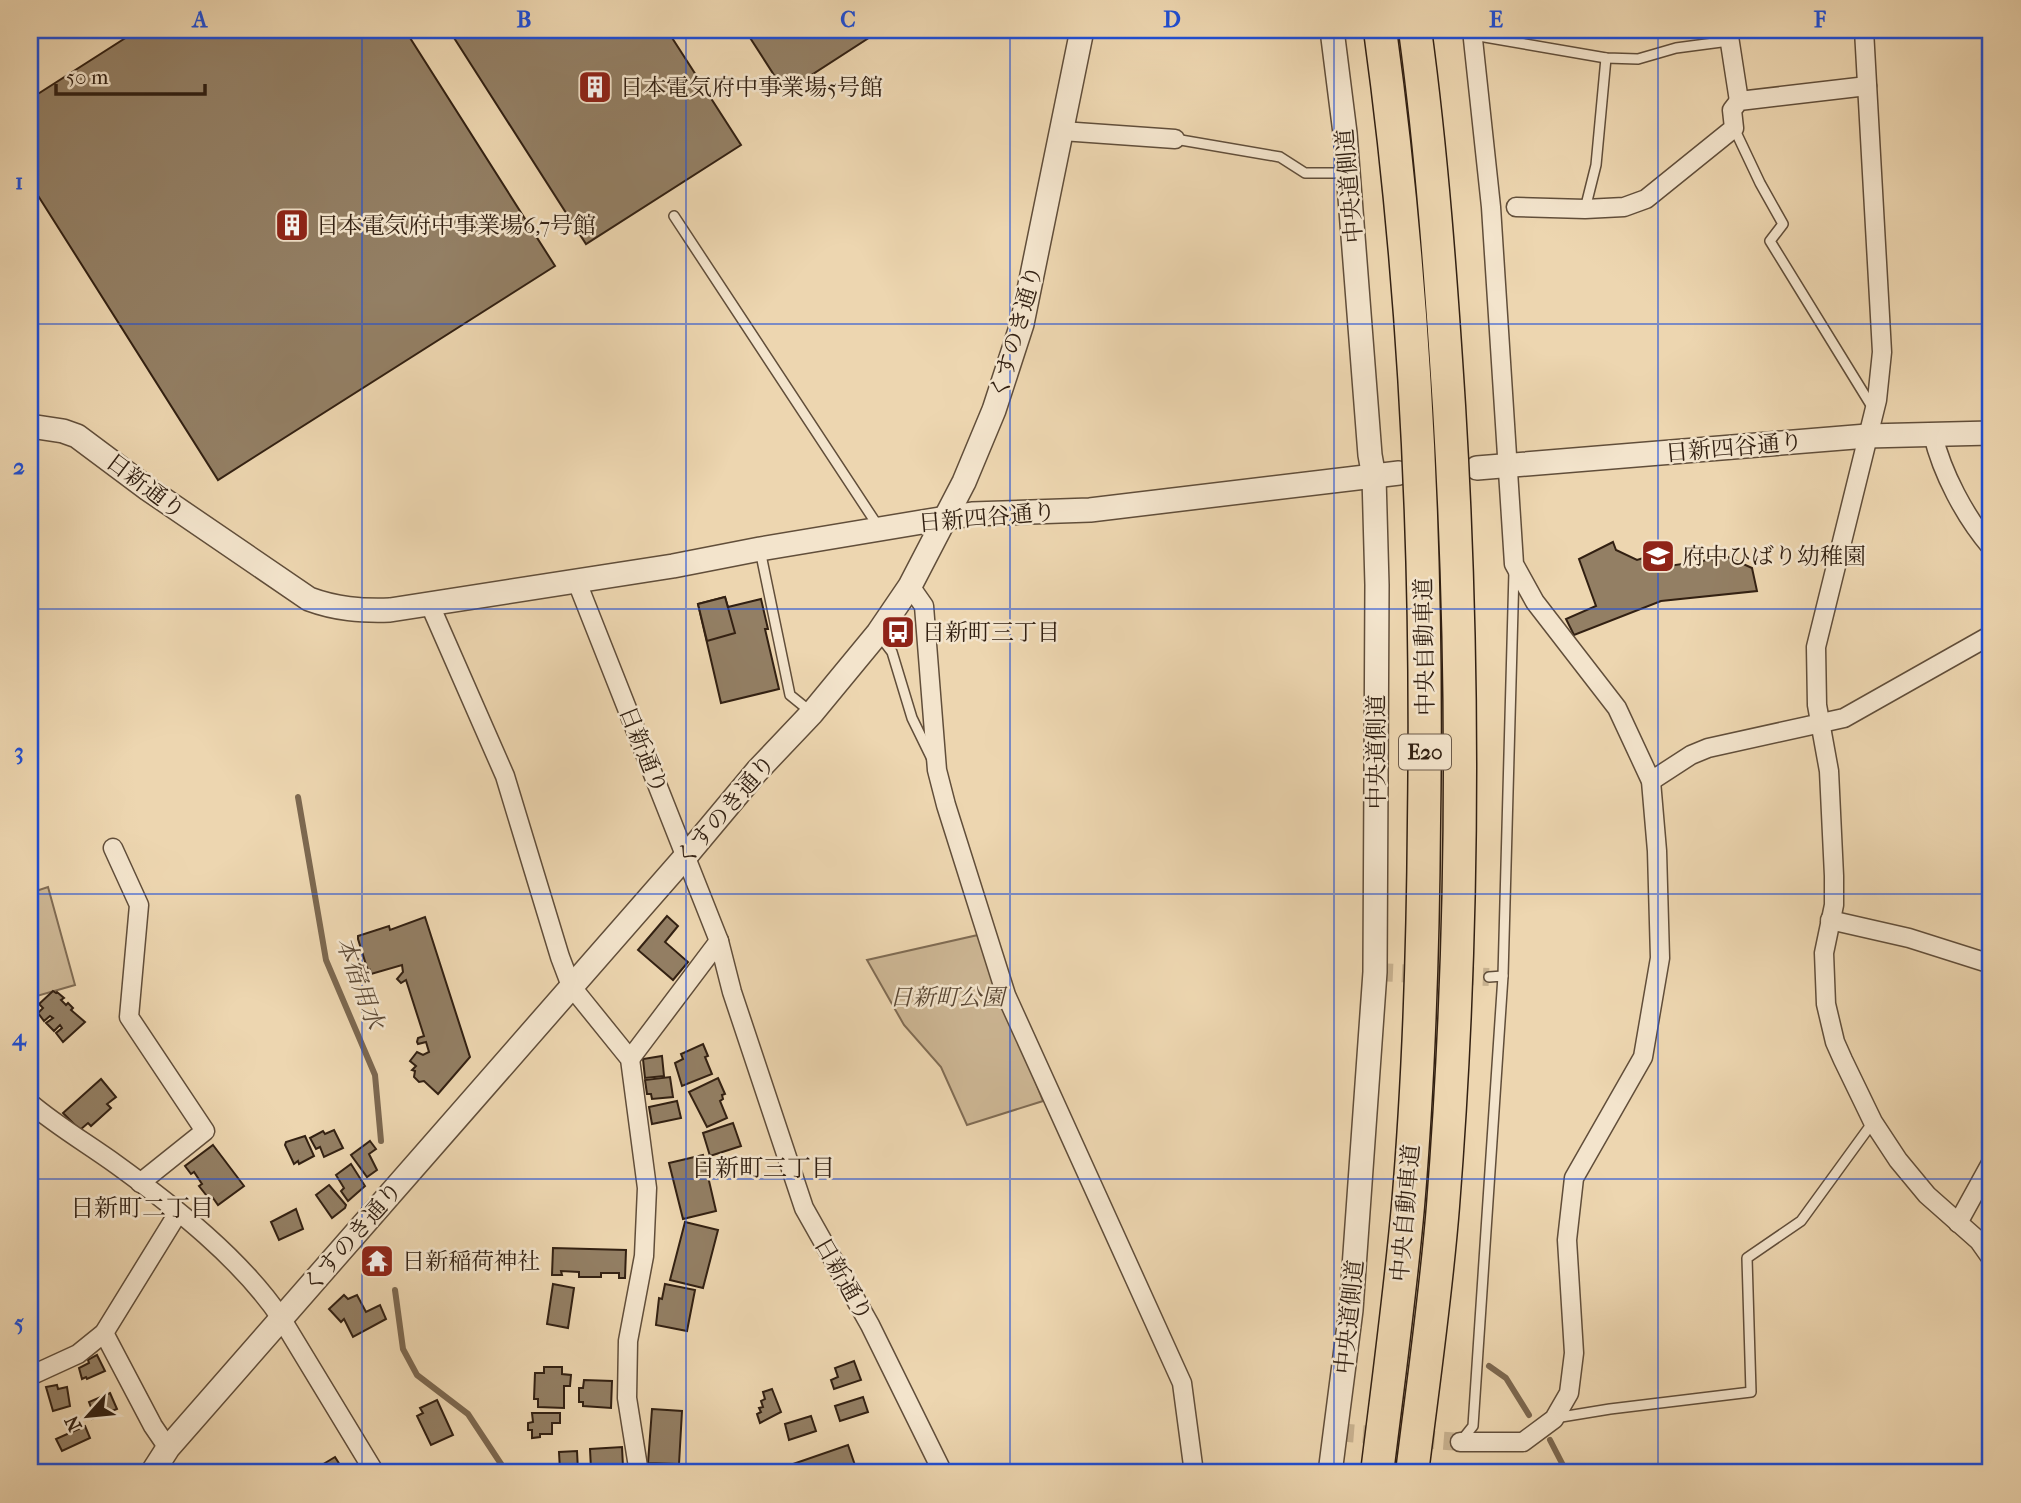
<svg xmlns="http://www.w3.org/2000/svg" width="2021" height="1503" viewBox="0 0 2021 1503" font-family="'IM FELL French Canon','Noto Serif JP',serif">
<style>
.green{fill:#cdb795;stroke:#806c54;stroke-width:2}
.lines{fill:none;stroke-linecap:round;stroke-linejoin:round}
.stream{stroke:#7c6850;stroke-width:6}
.building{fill:#937f64;stroke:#322012;stroke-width:2}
.minor-tunnel{stroke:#c8b290;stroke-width:18;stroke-dasharray:18 9;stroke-linecap:butt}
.service-casing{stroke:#614e3a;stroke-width:12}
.minor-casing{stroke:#614e3a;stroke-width:21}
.tertiary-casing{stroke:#614e3a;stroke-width:26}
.service{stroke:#f3e4cc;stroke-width:9}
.minor{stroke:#f3e4cc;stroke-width:18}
.tertiary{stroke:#f3e4cc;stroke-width:23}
.motorway-bridge-casing{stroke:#322012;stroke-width:35;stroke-linecap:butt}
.motorway-bridge{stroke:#edd6b0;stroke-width:32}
.grid{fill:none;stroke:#1d4ed8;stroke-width:2;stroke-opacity:0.55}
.labels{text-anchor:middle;stroke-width:5;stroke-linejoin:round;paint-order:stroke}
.shield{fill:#f3e4cc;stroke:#6c5b4a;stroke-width:2}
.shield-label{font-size:21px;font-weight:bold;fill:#322012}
.poi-label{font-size:23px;fill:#322012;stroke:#f3e4cc;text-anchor:start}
.street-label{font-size:23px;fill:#322012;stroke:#f3e4cc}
.park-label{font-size:23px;font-style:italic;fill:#594633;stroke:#f3e4cc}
.water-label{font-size:24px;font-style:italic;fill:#5d4a36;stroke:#f3e4cc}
.neighbourhood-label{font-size:24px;fill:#322012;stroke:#f3e4cc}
.neatline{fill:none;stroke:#1d4ed8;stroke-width:2.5}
.grid-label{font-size:23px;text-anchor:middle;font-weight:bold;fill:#1d4ed8}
</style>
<rect width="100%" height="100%" fill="#edd6b0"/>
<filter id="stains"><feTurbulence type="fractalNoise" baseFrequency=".00286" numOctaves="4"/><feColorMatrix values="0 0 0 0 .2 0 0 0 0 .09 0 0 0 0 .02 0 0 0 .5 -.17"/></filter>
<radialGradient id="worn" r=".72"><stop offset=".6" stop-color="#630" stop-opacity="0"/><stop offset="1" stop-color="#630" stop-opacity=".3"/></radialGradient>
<g class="green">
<polygon points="48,887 75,985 30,998 30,893"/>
<polygon points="978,935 1043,1101 967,1125 941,1067 904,1025 867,960"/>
</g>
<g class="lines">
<g class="stream">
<polyline points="298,797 326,960 375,1075 381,1141"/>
<polyline points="395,1290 403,1349 417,1375 468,1414 507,1473"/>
<polyline points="1489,1366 1506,1378 1529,1415"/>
<polyline points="1550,1440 1567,1473"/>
</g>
</g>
<g class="building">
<polygon points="138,30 405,30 555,266 218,480 30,183 30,99"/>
<polygon points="449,30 667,30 741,145 586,244"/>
<polygon points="745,30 881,30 785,92"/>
<polygon points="1613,542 1616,550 1637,560 1650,556 1656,568 1728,557 1752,568 1757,591 1661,601 1574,635 1566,619 1596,606 1579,559"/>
<polygon points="725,597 728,607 761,599 768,629 765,629 779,689 721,703 698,604"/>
<polygon points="725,597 735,633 707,641 698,604"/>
<polygon points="667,916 678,926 665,942 688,962 673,980 638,950"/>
<polygon points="425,917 470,1057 438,1094 424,1081 419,1082 414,1077 415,1071 412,1070 416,1066 410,1061 417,1052 423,1055 429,1052 426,1042 418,1044 417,1042 418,1038 424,1036 406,980 401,983 397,979 403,972 402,965 371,974 370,970 368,971 358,939 358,936 389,926 390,930"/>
<polygon points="53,991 56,993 57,992 64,998 61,1000 66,1005 68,1003 73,1008 71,1010 85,1022 63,1042 56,1033 62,1028 60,1025 54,1031 46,1023 53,1018 50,1016 44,1021 38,1013 43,1008 39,1004"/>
<polygon points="703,1044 708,1056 705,1057 712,1074 682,1086 675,1063 683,1059 681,1054"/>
<polygon points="662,1056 664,1076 645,1078 643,1059"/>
<polygon points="670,1077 673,1097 652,1099 651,1094 647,1094 645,1080"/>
<polygon points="718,1078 725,1094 722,1095 723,1099 720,1101 727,1118 707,1127 689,1092"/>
<polygon points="101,1079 116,1097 107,1104 111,1108 91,1126 88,1123 80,1130 63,1113"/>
<polygon points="677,1101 681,1118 652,1124 649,1107"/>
<polygon points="733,1123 741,1146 710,1156 703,1133"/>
<polygon points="334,1130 343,1148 324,1157 320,1147 316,1149 310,1138 323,1131 325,1134"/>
<polygon points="305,1136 314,1156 299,1164 298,1161 294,1164 285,1145 286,1142"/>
<polygon points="370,1141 376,1149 369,1154 377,1170 367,1177 351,1155"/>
<polygon points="213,1145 244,1186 218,1205 213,1198 210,1200 199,1186 202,1184 194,1172 191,1174 185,1166"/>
<polygon points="703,1155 716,1211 683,1219 669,1163"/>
<polygon points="351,1164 365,1186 348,1201 341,1191 344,1188 336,1175"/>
<polygon points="329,1185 346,1205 345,1208 332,1218 316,1195"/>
<polygon points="296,1209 303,1229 279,1240 271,1222"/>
<polygon points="685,1222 718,1230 703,1288 670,1280"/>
<polygon points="553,1248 626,1250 625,1278 619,1278 619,1273 601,1273 601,1277 579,1277 579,1272 561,1271 562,1275 552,1275"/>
<polygon points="553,1284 574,1288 568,1328 547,1324"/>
<polygon points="665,1284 695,1290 687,1331 656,1325 659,1298 662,1299"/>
<polygon points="344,1295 348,1299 357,1295 366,1312 380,1305 386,1319 353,1337 344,1319 341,1322 329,1309"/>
<polygon points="97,1355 105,1371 87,1379 86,1377 82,1379 79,1368 89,1363 88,1360"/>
<polygon points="854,1361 861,1380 834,1389 831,1380 838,1377 835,1368"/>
<polygon points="544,1367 562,1367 562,1374 571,1375 570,1386 564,1386 564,1408 538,1407 538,1399 534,1399 535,1373 544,1373"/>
<polygon points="584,1380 612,1381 611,1408 583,1406 583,1402 579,1402 579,1388 583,1388"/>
<polygon points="57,1385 58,1389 67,1387 70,1406 53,1411 46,1387"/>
<polygon points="772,1389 781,1412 760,1423 757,1414 761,1412 759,1408 763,1407 761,1401 765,1399 763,1392"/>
<polygon points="110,1393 117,1409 92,1419 89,1412 92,1410 89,1402"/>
<polygon points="863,1397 868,1412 840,1421 835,1406"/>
<polygon points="437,1400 453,1435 431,1445 417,1416 423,1413 420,1408"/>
<polygon points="652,1409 682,1411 679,1464 648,1463"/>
<polygon points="532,1413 560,1413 560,1423 552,1423 552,1434 540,1434 540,1437 532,1438 532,1430 528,1430 528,1423 533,1422"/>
<polygon points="811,1416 816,1431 789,1440 785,1424"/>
<polygon points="85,1426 90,1438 62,1451 56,1439"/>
<polygon points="848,1445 857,1471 852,1473 767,1473"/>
<polygon points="622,1447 623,1467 591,1469 590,1449"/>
<polygon points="577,1451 578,1471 560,1471 559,1452"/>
<polygon points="335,1457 345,1473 310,1473 310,1472"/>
</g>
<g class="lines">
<g class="minor-tunnel">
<polyline points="1375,972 1489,977"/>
<polyline points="1336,1432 1460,1442"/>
</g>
<g class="service-casing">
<g id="service">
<polyline points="1473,35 1606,58 1638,59 1676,48 1729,41"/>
<polyline points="1734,128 1760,183 1783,224 1770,241 1874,410"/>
<polyline points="1175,139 1280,157 1305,173 1346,173"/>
<polyline points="1585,209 1596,165 1606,58"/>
<polyline points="674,216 878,526"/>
<polyline points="760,550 790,695 811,712"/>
<polyline points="879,635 892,652 912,718 932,759"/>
<polyline points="1503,976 1514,571"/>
<polyline points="1555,1418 1610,1409 1751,1392 1747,1258 1801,1221 1873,1122"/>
<polyline points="1461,1441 1473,1426 1503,976 1489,977"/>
</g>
</g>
<g class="minor-casing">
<g id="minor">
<polyline points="1728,30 1739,101"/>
<polyline points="1864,30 1882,352 1877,400 1816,647 1817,705 1829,771 1834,876 1834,905 1824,953 1826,1004 1835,1042 1843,1060 1873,1122 1898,1160 1927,1195 1979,1241 1991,1258"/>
<polyline points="1062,131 1175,139"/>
<polyline points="1516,207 1585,209 1624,207 1646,199 1734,128 1732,110 1739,101 1867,86"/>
<path d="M1933 435C1942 473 1965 517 1991 547"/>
<polyline points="577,582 719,941 732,992 804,1208 870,1325 943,1473"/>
<polyline points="910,586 924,606 937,770 946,805 1006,995 1182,1383 1194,1473"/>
<polyline points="430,605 505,776 560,957 571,986 630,1059 647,1188 644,1256 628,1341 627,1398 639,1473"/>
<polyline points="1651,781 1691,755 1708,748 1844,718 1991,635"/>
<polyline points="113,848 139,905 129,1017 205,1131 140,1183"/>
<polyline points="1830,920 1909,938 1991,964"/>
<polyline points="630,1059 719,941"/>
<path d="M30 1103C57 1126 88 1144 117 1165 175 1207 241 1259 281 1318L375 1473"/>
<polyline points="1958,1223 1991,1163"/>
<polyline points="104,1333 153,1426 168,1448"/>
<polyline points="30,1376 78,1354 104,1333 178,1213"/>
<polyline points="1460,1442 1523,1442 1554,1419 1569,1393 1574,1353 1567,1240 1574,1178 1643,1057 1660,958 1657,851 1651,781 1617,708 1535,602 1514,564 1491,207 1472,30"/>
</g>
</g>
<g class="tertiary-casing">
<g id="tertiary">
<path d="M30 426 63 431 77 436 148 489 309 599C336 609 361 611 390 610L673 566 760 549 946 518 972 514 1090 510 1399 473"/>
<polyline points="1477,468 1867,436 1991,433"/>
<polyline points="152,1473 168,1448 686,856 757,771 812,713 878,633 910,586 964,482 994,410 1022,324 1082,30"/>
<polyline points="1330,1473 1351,1310 1375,972 1377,585 1374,477 1370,455 1345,133 1332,30"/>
</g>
</g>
<use href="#service" class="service"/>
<use href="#minor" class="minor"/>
<use href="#tertiary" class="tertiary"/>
<g class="motorway-bridge-casing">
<g id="motorway-bridge">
<path d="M1377 1473C1388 1384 1400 1295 1408 1206 1419 1078 1423 949 1424 821 1428 557 1416 291 1380 30"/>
<path d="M1412 1473C1423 1384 1436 1295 1443 1206 1464 940 1465 673 1449 406 1441 281 1432 155 1415 30"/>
</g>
</g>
<use href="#motorway-bridge" class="motorway-bridge"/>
</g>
<path class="grid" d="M362 30V1473M686 30V1473M1010 30V1473M1334 30V1473M1658 30V1473M30 324H1991M30 609H1991M30 894H1991M30 1179H1991"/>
<defs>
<g id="building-square" transform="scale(1.75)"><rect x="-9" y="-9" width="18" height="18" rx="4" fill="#8f2418" stroke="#f3e4cc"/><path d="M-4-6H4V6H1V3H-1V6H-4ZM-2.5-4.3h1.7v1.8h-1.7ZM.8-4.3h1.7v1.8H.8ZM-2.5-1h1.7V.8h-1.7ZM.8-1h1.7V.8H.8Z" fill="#fff"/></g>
<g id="school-square" transform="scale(1.75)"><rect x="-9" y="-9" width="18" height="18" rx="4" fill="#8f2418" stroke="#f3e4cc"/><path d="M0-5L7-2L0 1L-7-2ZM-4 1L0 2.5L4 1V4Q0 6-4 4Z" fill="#fff"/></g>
<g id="bus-square" transform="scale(1.75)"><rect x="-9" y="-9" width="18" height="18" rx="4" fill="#8f2418" stroke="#f3e4cc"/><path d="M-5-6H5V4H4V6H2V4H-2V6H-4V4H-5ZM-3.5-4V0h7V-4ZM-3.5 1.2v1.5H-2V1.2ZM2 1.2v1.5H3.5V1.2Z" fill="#fff"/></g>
<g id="temple-square" transform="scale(1.75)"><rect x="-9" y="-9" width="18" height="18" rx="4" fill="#8f2418" stroke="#f3e4cc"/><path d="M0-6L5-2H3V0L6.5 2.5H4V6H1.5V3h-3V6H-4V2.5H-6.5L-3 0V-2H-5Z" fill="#fff"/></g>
</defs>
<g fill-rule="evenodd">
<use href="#building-square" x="595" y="87"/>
<use href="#building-square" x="292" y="225"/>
<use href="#school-square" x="1658" y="556"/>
<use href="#bus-square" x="898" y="632"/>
<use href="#temple-square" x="377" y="1261"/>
</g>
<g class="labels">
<rect class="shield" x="1399" y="734.5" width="52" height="35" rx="5"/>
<g class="shield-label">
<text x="1425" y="759">E20</text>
</g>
<g class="poi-label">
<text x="620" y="95">日本電気府中事業場5号館</text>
<text x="316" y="233">日本電気府中事業場6,7号館</text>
<text x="1682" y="564">府中ひばり幼稚園</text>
<text x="922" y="640">日新町三丁目</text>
<text x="402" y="1269">日新稲荷神社</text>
</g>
<g class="street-label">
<text transform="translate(1349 186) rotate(-95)" y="8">中央道側道</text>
<text transform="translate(1016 332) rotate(-74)" y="8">くすのき通り</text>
<text transform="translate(1734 447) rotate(-5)" y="8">日新四谷通り</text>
<text transform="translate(146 486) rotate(37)" y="8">日新通り</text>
<text transform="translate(987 517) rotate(-5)" y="8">日新四谷通り</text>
<text transform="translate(1424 647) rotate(-91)" y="8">中央自動車道</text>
<text transform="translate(644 750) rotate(68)" y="8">日新通り</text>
<text transform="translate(1376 752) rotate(-90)" y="8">中央道側道</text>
<text transform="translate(725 810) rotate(-49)" y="8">くすのき通り</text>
<text transform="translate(1405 1213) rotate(-85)" y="8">中央自動車道</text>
<text transform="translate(352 1237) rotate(-49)" y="8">くすのき通り</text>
<text transform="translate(844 1279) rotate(60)" y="8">日新通り</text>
<text transform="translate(1349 1317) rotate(-84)" y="8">中央道側道</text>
</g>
<g class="park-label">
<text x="947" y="1005">日新町公園</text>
</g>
<g class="water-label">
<text transform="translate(360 983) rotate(70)" y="8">本宿用水</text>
</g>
<g class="neighbourhood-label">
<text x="763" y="1176">日新町三丁目</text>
<text x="142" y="1216">日新町二丁目</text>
</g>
</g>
<rect width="2021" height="1503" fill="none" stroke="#edd6b0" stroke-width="77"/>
<g transform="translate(88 1416) rotate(243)" stroke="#f3e4cc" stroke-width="5" paint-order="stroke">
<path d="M0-5L12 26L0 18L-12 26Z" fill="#322012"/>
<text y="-10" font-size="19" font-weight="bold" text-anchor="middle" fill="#322012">N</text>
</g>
<path d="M56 84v10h149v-10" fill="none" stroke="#322012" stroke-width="3.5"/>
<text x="66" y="84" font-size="21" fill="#322012" stroke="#f3e4cc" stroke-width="5" paint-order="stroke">50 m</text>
<rect x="38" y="38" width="1944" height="1426" class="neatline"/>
<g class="grid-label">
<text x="200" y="27">A</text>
<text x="524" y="27">B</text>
<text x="848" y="27">C</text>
<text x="1172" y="27">D</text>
<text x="1496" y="27">E</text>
<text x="1820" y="27">F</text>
<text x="19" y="189">1</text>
<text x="19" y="474">2</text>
<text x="19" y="759">3</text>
<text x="19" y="1045">4</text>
<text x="19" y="1330">5</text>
</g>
<rect width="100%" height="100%" filter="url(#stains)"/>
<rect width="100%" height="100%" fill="url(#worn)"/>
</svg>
